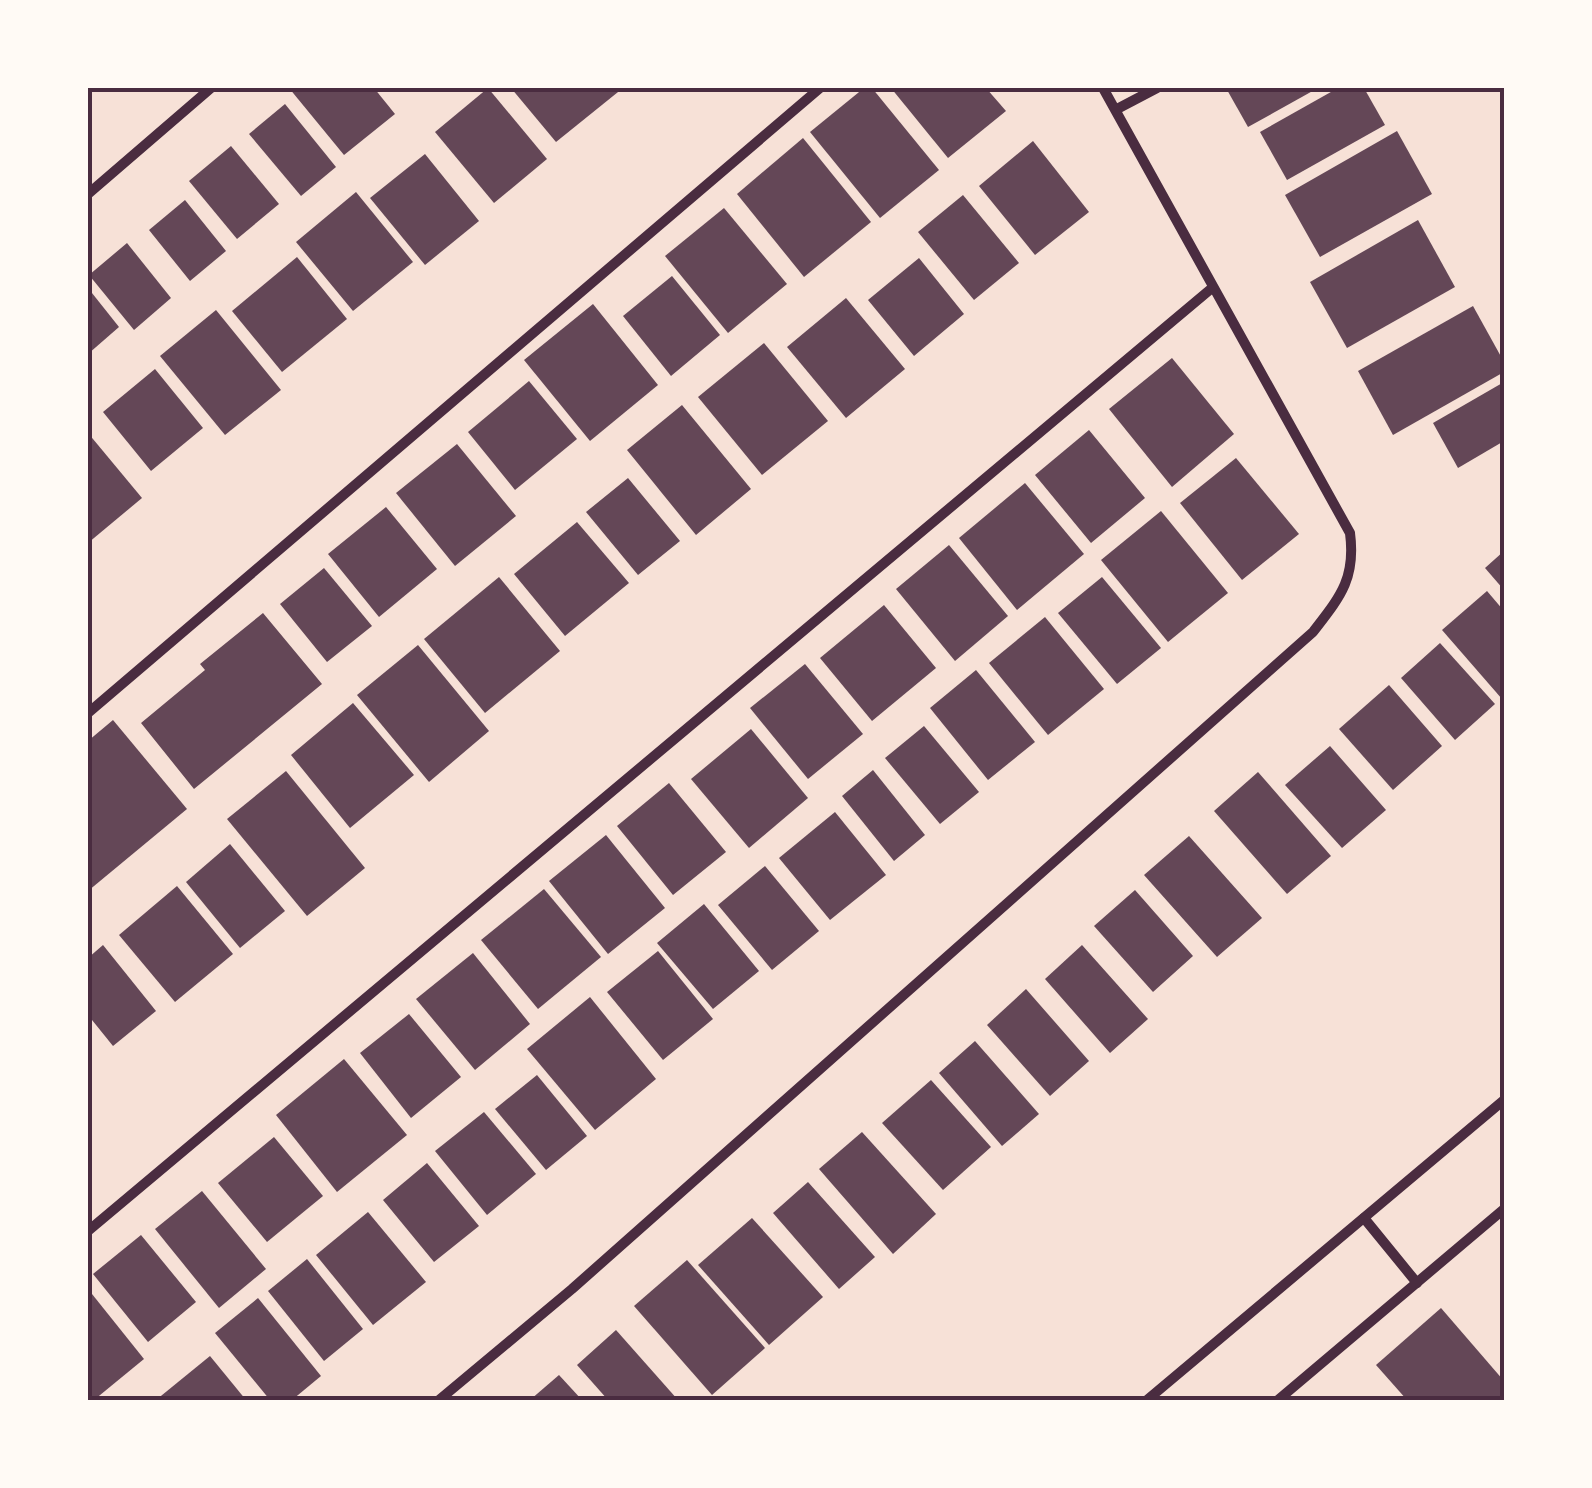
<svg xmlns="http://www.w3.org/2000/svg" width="1592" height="1488" viewBox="0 0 1592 1488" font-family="'Nunito Sans',sans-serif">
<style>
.building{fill:#644757}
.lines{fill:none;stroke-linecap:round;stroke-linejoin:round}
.minor{stroke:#4a2c40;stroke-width:10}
.neatline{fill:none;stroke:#4a2c40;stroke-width:4}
</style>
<rect width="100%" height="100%" fill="#f7e1d7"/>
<g class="building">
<polygon points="289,88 374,88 395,114 344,155"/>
<polygon points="488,88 547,159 494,203 435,132"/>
<polygon points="511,88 623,88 556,142"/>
<polygon points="864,88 872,88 939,170 880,218 810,132"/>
<polygon points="891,88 986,88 1006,111 948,158"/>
<polygon points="1226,88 1318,88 1248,127"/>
<polygon points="1338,88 1364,88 1385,125 1287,180 1260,132"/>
<polygon points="285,104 336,167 301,196 249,134"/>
<polygon points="1397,131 1432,194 1320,257 1285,195"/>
<polygon points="803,138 871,222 804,277 737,194"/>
<polygon points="1033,141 1089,212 1035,255 979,186"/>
<polygon points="231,146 279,204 237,239 189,181"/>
<polygon points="425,154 479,221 425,265 370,198"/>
<polygon points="356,192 413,262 353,311 296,242"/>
<polygon points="963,195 1019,263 974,300 918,232"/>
<polygon points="185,200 226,251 190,281 149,230"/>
<polygon points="724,208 787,284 728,333 665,256"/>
<polygon points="1418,220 1455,287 1347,348 1310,282"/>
<polygon points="127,243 171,298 134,330 89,275"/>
<polygon points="297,257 347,319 282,372 232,311"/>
<polygon points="919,258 964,314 914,356 868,300"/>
<polygon points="672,276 720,335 671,376 623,316"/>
<polygon points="88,288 119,327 88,354"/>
<polygon points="846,298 905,369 846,418 787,347"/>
<polygon points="593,304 658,385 590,441 524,360"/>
<polygon points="1473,306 1504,362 1504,372 1393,435 1358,371"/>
<polygon points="216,310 281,390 225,435 160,356"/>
<polygon points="764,343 828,421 762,475 698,397"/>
<polygon points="1172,358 1234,434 1172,487 1109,409"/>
<polygon points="155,369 203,428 151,471 103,412"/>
<polygon points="529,381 577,439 515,490 468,432"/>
<polygon points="1504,382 1504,441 1458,468 1433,423"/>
<polygon points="682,405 751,489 696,535 627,450"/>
<polygon points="1089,430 1145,498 1091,543 1035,475"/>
<polygon points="88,433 142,498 88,543"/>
<polygon points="457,444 516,516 455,566 396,493"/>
<polygon points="1236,458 1299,534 1242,580 1180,503"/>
<polygon points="628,478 680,541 638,575 586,512"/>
<polygon points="1025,483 1084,554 1017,610 959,538"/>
<polygon points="386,507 437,569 379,617 328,554"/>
<polygon points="1161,511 1228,593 1168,642 1101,560"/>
<polygon points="577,522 629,583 565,636 514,574"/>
<polygon points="949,545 1008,616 955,661 896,589"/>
<polygon points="1504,551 1504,590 1485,568"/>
<polygon points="324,568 372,626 327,662 280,604"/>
<polygon points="499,577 560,651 485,713 424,639"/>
<polygon points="1102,577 1161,648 1117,684 1058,613"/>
<polygon points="1487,591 1504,611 1502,699 1442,630"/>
<polygon points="884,605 936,668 872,721 820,658"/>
<polygon points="263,613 322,684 194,789 141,723 205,670 200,664"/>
<polygon points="1045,617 1104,689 1048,735 989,663"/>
<polygon points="1440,643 1495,704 1455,740 1401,678"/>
<polygon points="418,645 489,731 429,782 357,695"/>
<polygon points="805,664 863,734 808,779 750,708"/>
<polygon points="976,670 1035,742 988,780 930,708"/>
<polygon points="1389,685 1442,746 1393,790 1339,729"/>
<polygon points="353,703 414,775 350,828 291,755"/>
<polygon points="113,720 187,809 88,891 88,741"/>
<polygon points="924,726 979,792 940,824 885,758"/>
<polygon points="751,729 808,798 749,848 691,779"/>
<polygon points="1330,746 1386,810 1342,848 1285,785"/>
<polygon points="873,770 925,835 894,861 842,796"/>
<polygon points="286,771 365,868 307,916 227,819"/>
<polygon points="1258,772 1331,856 1287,894 1214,811"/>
<polygon points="669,783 726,852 673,895 617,826"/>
<polygon points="835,812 886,875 830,920 779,858"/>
<polygon points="606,835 665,908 608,954 549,881"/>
<polygon points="1189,836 1262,918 1217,957 1144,875"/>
<polygon points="230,844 285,911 240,948 186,882"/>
<polygon points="765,866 819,931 772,970 718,905"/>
<polygon points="177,886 233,954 175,1002 119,935"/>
<polygon points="544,889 601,957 538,1009 481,940"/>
<polygon points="1135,890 1193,956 1153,992 1094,926"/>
<polygon points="704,904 759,971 713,1009 657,943"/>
<polygon points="103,945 156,1011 113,1046 88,1015 88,958"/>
<polygon points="1082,945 1148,1019 1110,1053 1045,979"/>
<polygon points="658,951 713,1019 663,1060 607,992"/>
<polygon points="473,953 530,1024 475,1070 416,999"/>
<polygon points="1026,989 1089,1061 1050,1096 987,1025"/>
<polygon points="590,997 656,1079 595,1130 527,1049"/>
<polygon points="409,1014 461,1077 411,1118 360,1053"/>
<polygon points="975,1041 1039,1114 1002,1146 939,1073"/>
<polygon points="344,1059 407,1135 337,1192 276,1115"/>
<polygon points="537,1075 587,1136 546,1170 495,1109"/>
<polygon points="931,1080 991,1147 943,1190 882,1123"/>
<polygon points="484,1112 536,1174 487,1215 435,1151"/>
<polygon points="862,1132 936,1214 893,1254 819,1169"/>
<polygon points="274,1137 323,1196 267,1242 218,1183"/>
<polygon points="427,1163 479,1226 434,1262 383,1200"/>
<polygon points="808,1182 875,1257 839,1289 773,1213"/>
<polygon points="202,1191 266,1269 219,1308 155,1229"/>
<polygon points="368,1212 426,1282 373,1325 316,1255"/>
<polygon points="752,1218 823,1297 769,1345 698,1265"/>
<polygon points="141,1235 196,1302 148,1342 93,1274"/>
<polygon points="307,1259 363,1329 324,1361 268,1291"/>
<polygon points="687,1260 765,1348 712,1395 634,1306"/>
<polygon points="88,1289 144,1359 94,1400 88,1397"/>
<polygon points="258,1298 321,1376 292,1400 270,1400 215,1333"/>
<polygon points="1441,1308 1504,1381 1504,1400 1407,1400 1376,1365"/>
<polygon points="616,1330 678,1400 608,1400 577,1365"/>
<polygon points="210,1356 246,1400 156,1400"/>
<polygon points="559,1375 582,1400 530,1400"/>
</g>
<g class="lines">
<g class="minor">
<polyline points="1117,109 1157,88"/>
<polyline points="88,194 211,88"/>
<polyline points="88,713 820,88"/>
<polyline points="1364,1218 1417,1283"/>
<polyline points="88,1231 1212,288"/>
<path d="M439 1400 572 1289 1313 632C1340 597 1356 579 1350 533L1103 88"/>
<polyline points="1147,1400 1504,1100"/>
<polyline points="1278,1400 1504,1209"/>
</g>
</g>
<rect width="1592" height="1488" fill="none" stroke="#fffaf5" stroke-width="180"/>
<rect x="90" y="90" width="1412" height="1308" class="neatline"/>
</svg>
